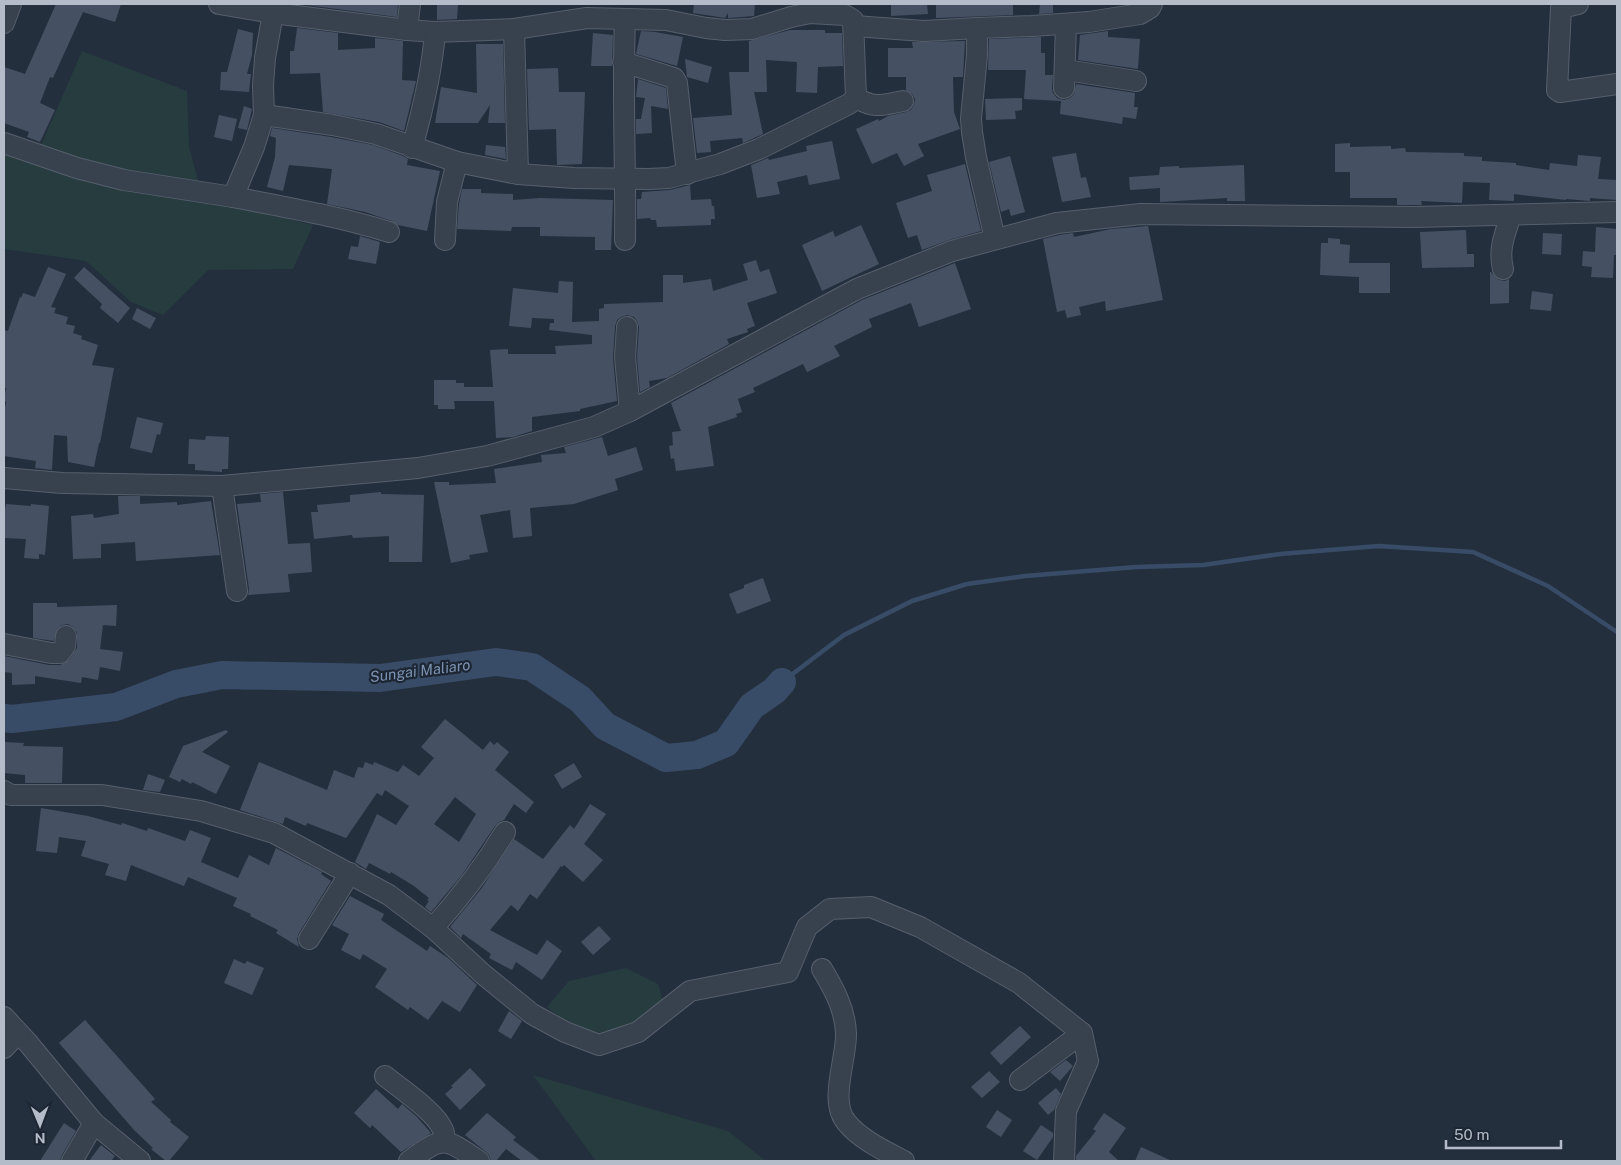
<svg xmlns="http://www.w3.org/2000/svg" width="1621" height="1165" viewBox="0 0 1621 1165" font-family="'Public Sans',sans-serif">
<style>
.green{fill:#263c3f}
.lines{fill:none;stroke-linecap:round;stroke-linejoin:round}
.stream{stroke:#394c67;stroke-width:4.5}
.river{stroke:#394c67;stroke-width:28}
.building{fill:#455162;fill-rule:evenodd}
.minor-casing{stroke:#565f6c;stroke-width:22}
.minor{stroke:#38414e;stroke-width:20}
.labels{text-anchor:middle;stroke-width:4.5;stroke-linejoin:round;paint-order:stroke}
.water-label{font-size:15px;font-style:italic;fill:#7c92b1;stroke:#1d2633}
</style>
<rect width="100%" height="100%" fill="#242f3e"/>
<g class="green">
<polygon points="82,51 187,91 189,146 203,200 313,225 293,269 208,270 163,315 131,302 86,261 4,249 4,142 40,148"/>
<polygon points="626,968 658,984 663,1001 633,1029 607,1039 573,1028 547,1007 569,981"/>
<polygon points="533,1075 728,1131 766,1161 596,1161"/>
</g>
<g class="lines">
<polyline class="stream" points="782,682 844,635 912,601 967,584 1025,576 1136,567 1203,565 1280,554 1379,546 1473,552 1548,586 1617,632"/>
<polyline class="river" points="4,718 12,719 116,707 176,684 222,675 380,678 496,662 532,667 580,699 605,726 666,758 697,755 726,743 752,706 774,691 782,682"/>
</g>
<g class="building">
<polygon points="56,4 121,4 115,22 83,12 53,78 50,77 40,103 55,110 40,142 27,137 29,132 4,123 4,67 25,74"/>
<polygon points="299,4 388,4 398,5 397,17"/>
<polygon points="437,4 458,5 457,19 437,20"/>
<polygon points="694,4 755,4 754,16 728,18 728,13 725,18 693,13"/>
<polygon points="891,4 927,4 928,14 891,16"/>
<polygon points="936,4 1013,4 1013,15 936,18"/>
<polygon points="1040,4 1053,4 1053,13 1039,14"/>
<polygon points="297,28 338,33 338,50 375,48 375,38 403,41 402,80 416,81 404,131 379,122 323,112 320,73 290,74 290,51 294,51"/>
<polygon points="238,29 253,33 252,55 247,74 251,74 249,92 220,90 221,72 227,72"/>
<polygon points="790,30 825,30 825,33 842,33 843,66 818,67 817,93 796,92 797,62 766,60 767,92 754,92 763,134 743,143 742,138 710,141 711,152 697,153 693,118 732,115 729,72 749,72 749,41"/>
<polygon points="641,31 655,32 683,37 677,66 636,54"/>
<polygon points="1108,31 1108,37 1140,39 1138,69 1078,60 1080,35"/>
<polygon points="593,33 613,35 612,66 591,66"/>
<polygon points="1041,37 1041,53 1045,53 1045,75 1053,75 1052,88 1053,93 1057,98 1064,100 1070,98 1074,94 1076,84 1135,93 1134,107 1138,107 1136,119 1123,117 1122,124 1060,114 1061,101 1024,99 1026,70 988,70 989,39"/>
<polygon points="965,41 963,77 953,77 954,112 960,129 918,144 924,156 904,166 897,153 872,164 856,129 878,119 879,121 888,116 906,112 911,110 914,104 915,99 912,94 906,90 906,77 888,77 888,48 913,48 912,42"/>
<polygon points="476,44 503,44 505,123 488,123 490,105 478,123 435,123 441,87 477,93"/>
<polygon points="685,59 712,67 708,83 687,77"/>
<polygon points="558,68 559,92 585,92 582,164 557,165 556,129 529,130 527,69"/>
<polygon points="638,79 666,88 668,109 651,106 652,133 636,134 636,119 641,119 645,98 636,97"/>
<polygon points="1022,98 1022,110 1015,111 1016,119 986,120 985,99"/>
<polygon points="244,106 252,109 247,130 238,128"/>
<polygon points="219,115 237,119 232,141 214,137"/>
<polygon points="272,128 331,137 373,145 403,156 408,159 407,165 440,171 427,231 398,225 392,221 365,212 327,204 332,169 289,165 283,191 267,187 275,157 276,138 270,136"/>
<polygon points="832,141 840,179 809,185 807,175 777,182 780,194 757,198 751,165 768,158 769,160 807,151 806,146"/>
<polygon points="1350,143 1350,147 1391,146 1391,149 1405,148 1406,152 1464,153 1464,156 1482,157 1482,161 1516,163 1516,165 1549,170 1550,163 1577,166 1578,155 1601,157 1598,179 1617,180 1617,200 1590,198 1590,201 1566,199 1566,200 1514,194 1514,201 1489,200 1490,183 1463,182 1462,203 1421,201 1422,205 1397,205 1397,198 1350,198 1350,172 1335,172 1335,144"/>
<polygon points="486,145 505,147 506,159 485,155"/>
<polygon points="1076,153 1081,178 1086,177 1091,197 1062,202 1052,157"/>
<polygon points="1010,156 1025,212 1011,216 1009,209 1001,212 989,162"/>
<polygon points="965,164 981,231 949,240 922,250 917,235 908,238 896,203 932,191 927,175"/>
<polygon points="1244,165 1245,201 1227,201 1227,198 1160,202 1160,188 1130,190 1129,177 1159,175 1160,167 1179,166 1179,168"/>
<polygon points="690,185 691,200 711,199 712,206 714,206 715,219 711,219 711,225 657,227 656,220 651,220 650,218 637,219 637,199 641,199 642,192 670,190"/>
<polygon points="462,189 481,189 481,193 513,194 513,200 540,198 613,200 611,250 595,250 595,237 540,236 540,227 512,227 511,231 457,229 459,204"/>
<polygon points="861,225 879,264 822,291 802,245 833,231 835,237"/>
<polygon points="1148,226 1163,300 1106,311 1105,301 1079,307 1081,315 1067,318 1065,310 1057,312 1043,239 1059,235 1073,233 1074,237 1111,229"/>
<polygon points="1596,227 1617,229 1617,255 1614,255 1613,278 1591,277 1592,267 1582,266 1583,251 1595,252"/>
<polygon points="1466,230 1467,254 1474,254 1474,267 1422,268 1420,232"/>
<polygon points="1543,233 1562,234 1561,255 1542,254"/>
<polygon points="360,236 380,242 376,264 348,259 351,246 358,247"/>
<polygon points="1328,238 1340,239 1340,244 1350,245 1349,263 1390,263 1390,293 1359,293 1359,277 1320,275 1321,243 1328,243"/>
<polygon points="756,260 760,272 769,269 777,293 747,303 755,326 747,329 748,332 727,339 729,344 667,378 649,381 650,387 640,392 637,357 639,327 637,321 634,317 627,315 621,317 617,320 615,326 613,358 617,401 580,409 580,411 532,417 532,431 513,437 496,438 494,401 454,401 455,409 438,409 438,405 434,405 434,380 456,380 456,383 464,383 464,387 493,387 490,350 508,349 508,354 556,354 555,346 592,344 592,335 549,330 550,323 554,323 554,319 532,318 531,328 509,326 513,288 558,293 559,281 573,282 572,322 599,321 599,309 604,308 604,304 663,302 663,275 683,275 683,283 711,279 713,291 748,280 743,264"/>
<polygon points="955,263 971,309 919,327 911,303 869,319 872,327 834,346 840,356 807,372 803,364 753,388 755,392 738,399 742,412 736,414 737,417 708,427 714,466 676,471 674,458 671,459 669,446 673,445 672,432 681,431 671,403 862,300"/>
<polygon points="48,267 66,274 51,307 56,308 54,313 68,317 66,324 75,326 73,333 82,336 81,339 98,345 92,365 114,368 100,443 99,443 94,467 68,462 67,436 54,435 52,470 35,468 36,461 4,456 4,414 6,402 4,400 6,388 4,388 4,330 8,331 20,297 21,298 23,293 35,297"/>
<polygon points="84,267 130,308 118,323 100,308 102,304 74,278"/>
<polygon points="1490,272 1491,272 1494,276 1499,280 1505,281 1509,279 1509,303 1490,304"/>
<polygon points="1532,291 1553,294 1551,311 1530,309"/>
<polygon points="137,308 156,318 150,329 132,319"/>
<polygon points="137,417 163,423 160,435 157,434 152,453 130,448"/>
<polygon points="206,436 229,437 228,469 222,469 222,472 195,470 195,464 188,464 189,439 205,440"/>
<polygon points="602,437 608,456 636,447 643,470 615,479 618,490 574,504 530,508 532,536 513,538 510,510 480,515 488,552 469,555 470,559 451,563 434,482 449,482 449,485 496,483 494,469 542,462 541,455 566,453 564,447"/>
<polygon points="283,492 288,544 310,543 312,572 288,574 290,592 248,595 249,589 237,504 261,502 260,494"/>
<polygon points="381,492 381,494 424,495 422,562 389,562 389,536 353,538 352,535 314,539 311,512 318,512 317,505 350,502 350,495"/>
<polygon points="118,496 140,496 140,504 177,502 177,505 211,501 220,555 136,561 135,542 101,544 101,558 73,559 71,516 93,514 94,518 119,514"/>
<polygon points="6,504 31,506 31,504 49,506 45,555 39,554 39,559 24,558 26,539 4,538 4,510 5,510"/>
<polygon points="763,578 771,601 737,614 729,594 744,588 744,585"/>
<polygon points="33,603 57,603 57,607 117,605 116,626 103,625 100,649 123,652 120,671 100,667 98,680 82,677 81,683 35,676 35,684 12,685 12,673 4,672 4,656 49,665 60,665 69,660 77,648 77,632 73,627 68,624 62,625 57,629 54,641 33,638"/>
<path d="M445 719 483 750 490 741 494 745 497 742 509 752 495 770 534 802 526 813 514 804 504 820 499 822 495 826 462 875 431 912 425 907 429 901 427 900 429 898 414 886 391 872 390 874 369 863 366 869 355 862 377 814 396 825 409 806 385 790 382 796 377 793 346 838 307 823 306 826 285 817 283 824 240 810 259 762 327 790 334 770 354 778 358 767 363 768 365 762 373 765 374 762 398 772 403 765 419 776 434 758 421 747ZM455 797 476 814 459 842 434 824Z"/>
<polygon points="226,730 228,732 202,752 230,766 216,794 192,782 191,784 182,779 180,782 169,777 183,746"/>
<polygon points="4,742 24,743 23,746 63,747 62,783 25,783 25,775 4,773"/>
<polygon points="574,763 582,777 562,789 554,775"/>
<polygon points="148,774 165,780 160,792 143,790"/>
<polygon points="590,804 606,814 584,844 603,860 583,882 564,865 562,867 561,866 537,899 530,894 518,911 511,905 490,930 537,955 547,940 562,951 542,980 516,962 512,970 489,958 491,954 463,934 461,938 450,927 481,889 514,839 543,859 570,825 574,829"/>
<polygon points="41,808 88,816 121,825 122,823 147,831 148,828 185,841 190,830 211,838 201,862 238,878 249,855 269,865 276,848 322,872 321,874 331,881 299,933 297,939 299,947 276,933 278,930 250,916 251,914 233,906 237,898 188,877 184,886 131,865 126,881 105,875 109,864 81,856 86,841 59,837 57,853 36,851"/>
<polygon points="350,896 384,914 381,920 427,951 430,946 448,958 477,985 460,1012 442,1001 428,1020 410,1007 408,1010 375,987 387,969 363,954 360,960 341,950 349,934 332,925"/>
<polygon points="599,926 611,939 593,955 581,942"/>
<polygon points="234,959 245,964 247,961 264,968 252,995 224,983"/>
<polygon points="509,1011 522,1021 511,1039 498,1031"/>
<polygon points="85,1020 155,1099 151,1102 171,1120 170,1122 189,1137 169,1161 166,1161 151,1149 153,1148 134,1130 59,1043"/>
<polygon points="1020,1026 1031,1037 1001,1065 990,1053"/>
<polygon points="1066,1060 1073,1066 1060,1081 1050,1072"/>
<polygon points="470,1068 486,1085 460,1110 445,1094 453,1087 451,1086"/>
<polygon points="989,1071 1000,1082 982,1098 971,1087"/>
<polygon points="1056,1088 1061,1094 1054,1110 1048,1115 1038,1103"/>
<polygon points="376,1089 398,1109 402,1104 417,1117 431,1133 401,1152 372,1125 370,1128 354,1113"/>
<polygon points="997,1110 1012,1120 1001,1137 986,1127"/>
<polygon points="487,1113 516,1137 513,1140 541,1161 522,1161 506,1149 496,1161 491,1161 489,1155 486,1152 465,1135"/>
<polygon points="1104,1113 1126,1128 1109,1152 1119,1161 1076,1161 1076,1156 1096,1131 1093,1129"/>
<polygon points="64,1123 76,1131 62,1155 60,1161 40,1161"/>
<polygon points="1041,1125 1053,1133 1053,1137 1037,1160 1023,1151"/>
<polygon points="101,1145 115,1156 111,1161 89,1161"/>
<polygon points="1141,1147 1172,1161 1135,1161"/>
</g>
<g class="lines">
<g class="minor-casing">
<g id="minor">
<polyline points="1578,4 1561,8 1557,90 1560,92 1617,84"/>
<path d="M625 20C622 93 626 166 625 240"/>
<polyline points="4,23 11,4"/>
<polyline points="854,26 924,31 977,28"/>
<polyline points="514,29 518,174"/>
<polyline points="407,30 410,4"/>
<polyline points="623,62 674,78 677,83 687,174"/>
<polyline points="1066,70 1136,81"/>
<polyline points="1064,88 1066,24"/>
<path d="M856 98C876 109 882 105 903 101"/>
<polyline points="264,115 333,125 376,134 457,162 518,174 574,178 648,179 669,178 720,164 759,149 849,104 856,98 853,20 845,15 810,13 791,17 752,29 725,30 706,28 666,20 587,18 514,29 435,32 407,30 273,13"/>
<polyline points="4,143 77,168 124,180 233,197 254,147 264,115 263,85 265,58 273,13 219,4"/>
<path d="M412 148C423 109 432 72 435 32"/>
<path d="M233 197C285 207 337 216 389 232"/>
<polyline points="995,239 976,157 972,132 971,118 977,55 977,28 1032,26 1089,22 1140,14 1150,8 1152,4"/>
<polyline points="445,240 447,202 457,162"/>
<path d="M1503 269C1498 249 1505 234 1511 215"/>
<polyline points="627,327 625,357 630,411"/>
<polyline points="4,478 62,483 222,486 418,468 487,456 594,427 630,411 857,289 952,251 1057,223 1141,214 1415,217 1617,212"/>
<polyline points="222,486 237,591"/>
<polyline points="4,644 51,653 60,653 65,646 66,636"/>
<polyline points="4,791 11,795 102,795 201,811 274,833 389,895 433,928 484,975 532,1014 565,1032 599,1045 638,1032 690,991 788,972 807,927 830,909 871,907 920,927 1019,983 1082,1033 1088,1061 1066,1111 1064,1161"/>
<path d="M433 928C460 898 484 867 505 832"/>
<polyline points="309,939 350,873"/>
<path d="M822 969C834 989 845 1009 846 1033 847 1059 828 1102 847 1123 861 1140 885 1151 904 1161"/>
<polyline points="4,1017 28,1043 94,1123 140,1161"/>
<polyline points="4,1048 18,1033"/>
<path d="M385 1076C401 1089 436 1112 443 1130 445 1134 444 1138 444 1142"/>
<polyline points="1020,1080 1082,1033"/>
<polyline points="72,1161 94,1123"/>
<path d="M409 1161C443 1136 444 1137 479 1161"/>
</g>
</g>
<use href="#minor" class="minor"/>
</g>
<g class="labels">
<g class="water-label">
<text transform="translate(420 671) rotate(-7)" y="5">Sungai Maliaro</text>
</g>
</g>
<rect width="1621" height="1165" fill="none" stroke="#b4bcc9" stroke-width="10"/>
<g transform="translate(40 1125) rotate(179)" stroke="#1d2633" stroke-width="4" paint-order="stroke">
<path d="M0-4L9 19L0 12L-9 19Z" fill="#b4bcc9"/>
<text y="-8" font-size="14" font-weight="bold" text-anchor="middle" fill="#b4bcc9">N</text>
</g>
<path d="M1446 1140v8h115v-8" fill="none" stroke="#b4bcc9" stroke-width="2.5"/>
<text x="1454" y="1140" font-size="15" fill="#b4bcc9" stroke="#1d2633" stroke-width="4" paint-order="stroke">50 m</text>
</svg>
